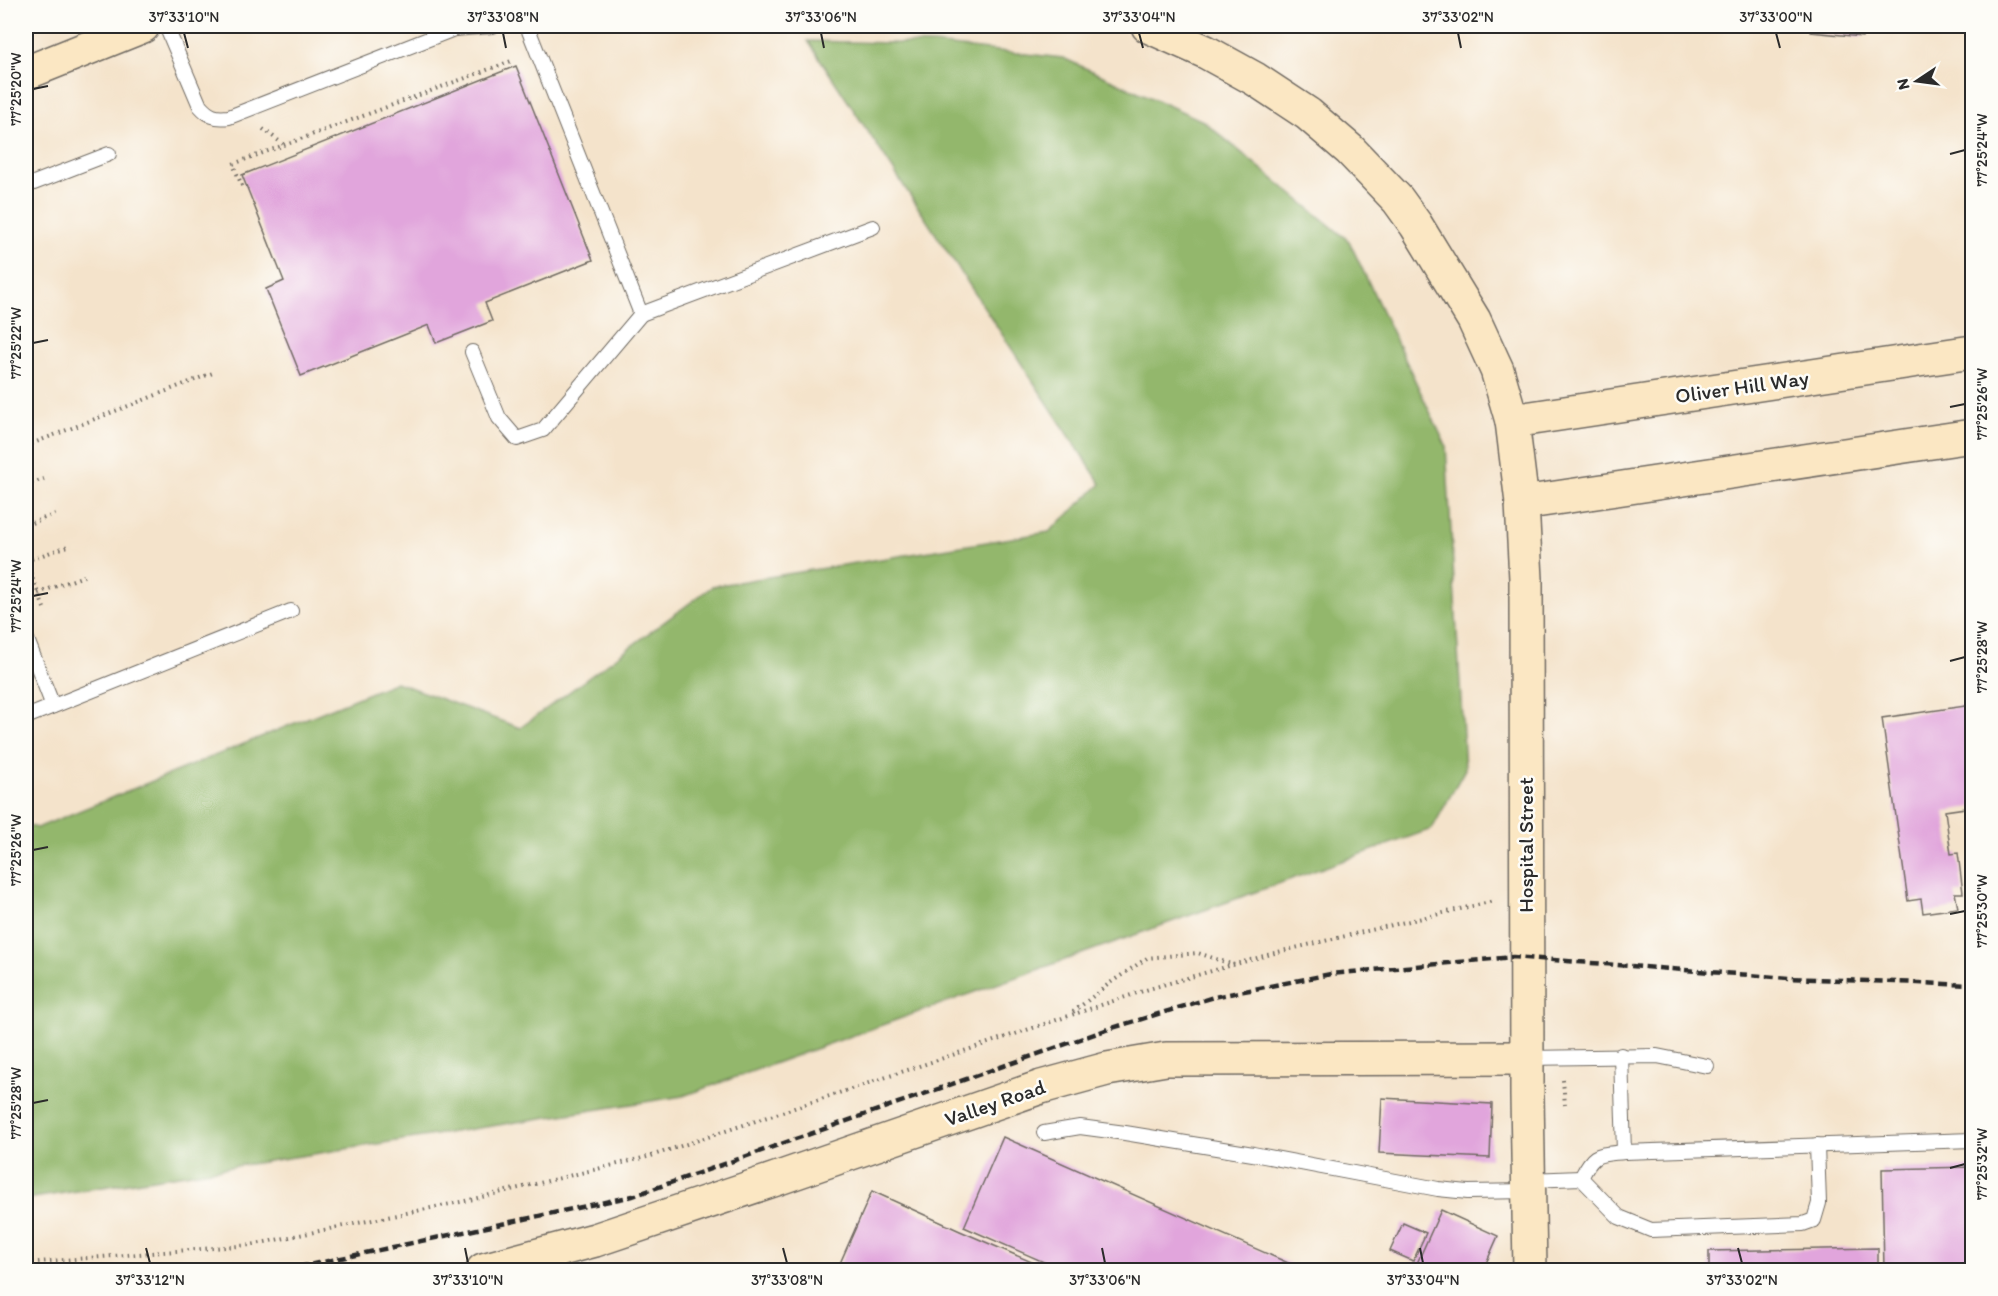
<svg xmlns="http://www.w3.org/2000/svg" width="1998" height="1296" viewBox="0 0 1998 1296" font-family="Itim,sans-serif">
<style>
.forest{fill:#93b76c;stroke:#5f714c;stroke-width:1.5}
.building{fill:#e1a5dc}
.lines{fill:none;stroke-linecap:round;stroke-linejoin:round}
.lane-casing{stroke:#716b63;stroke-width:16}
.secondary-casing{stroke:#716b63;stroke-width:36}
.path{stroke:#716b63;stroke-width:4;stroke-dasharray:1.5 4.5;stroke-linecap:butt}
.lane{stroke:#fff;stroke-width:14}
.secondary{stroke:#fbe7c3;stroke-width:33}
.rail{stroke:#2b2b2b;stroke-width:4.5;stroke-dasharray:9 4.5;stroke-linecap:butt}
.ticks{fill:none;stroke:#2b2b2b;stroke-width:2}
.labels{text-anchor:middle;stroke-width:5;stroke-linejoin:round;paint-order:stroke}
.street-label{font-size:21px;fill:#2b2b2b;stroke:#fdfcf7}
.neatline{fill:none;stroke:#2b2b2b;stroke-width:2}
.ticks-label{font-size:15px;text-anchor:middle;fill:#2b2b2b}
</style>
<rect width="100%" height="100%" fill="#fdfcf7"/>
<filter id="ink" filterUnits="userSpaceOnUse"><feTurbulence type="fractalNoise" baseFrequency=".0167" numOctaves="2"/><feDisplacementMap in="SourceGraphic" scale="12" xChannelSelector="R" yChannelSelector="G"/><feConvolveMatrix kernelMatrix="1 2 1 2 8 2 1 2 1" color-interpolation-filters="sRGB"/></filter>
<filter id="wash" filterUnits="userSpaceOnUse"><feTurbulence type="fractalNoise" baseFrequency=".008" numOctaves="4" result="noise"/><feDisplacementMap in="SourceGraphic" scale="24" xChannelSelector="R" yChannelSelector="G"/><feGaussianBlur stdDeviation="1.35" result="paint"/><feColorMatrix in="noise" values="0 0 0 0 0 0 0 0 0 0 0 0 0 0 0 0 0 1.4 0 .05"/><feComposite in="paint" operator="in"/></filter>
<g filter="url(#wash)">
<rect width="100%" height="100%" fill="#f4e3cb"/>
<polygon class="forest" points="808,41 933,44 1063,58 1203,121 1349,241 1446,446 1465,769 1432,829 683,1096 26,1199 26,825 37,828 396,682 520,728 713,586 1049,532 1101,484"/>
<g id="blocks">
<g class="building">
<polygon points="1812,26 1863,26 1862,37 1811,32"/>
<polygon points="516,66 593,260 485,303 492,321 436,343 429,325 301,376 266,289 284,281 242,175"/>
<polygon points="1972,705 1972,807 1945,811 1951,854 1958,853 1963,893 1955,893 1958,908 1923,913 1921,899 1908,901 1882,718"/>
<polygon points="1382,1098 1492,1104 1490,1158 1379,1153"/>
<polygon points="1003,1137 1304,1270 1062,1270 964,1227"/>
<polygon points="1972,1167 1972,1270 1884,1270 1882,1169"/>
<polygon points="872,1191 960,1231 1050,1270 837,1270"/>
<polygon points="1441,1210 1498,1236 1483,1270 1414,1270"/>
<polygon points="1403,1223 1426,1233 1413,1261 1390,1251"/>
<polygon points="1878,1248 1878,1270 1709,1270 1709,1251"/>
</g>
</g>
</g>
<g filter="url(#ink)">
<use href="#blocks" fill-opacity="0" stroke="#716b63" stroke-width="1.5"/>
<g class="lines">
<g class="lane-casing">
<g id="lane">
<path d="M166 26 200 106C209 116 215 119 229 117L454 29 493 26"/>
<polyline points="26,186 109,154"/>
<polyline points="641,314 873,227"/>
<polyline points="472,352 499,418 517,439 543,430 641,314 527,26"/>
<polyline points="26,637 53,706"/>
<polyline points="26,717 291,611"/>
<polyline points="1621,1055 1624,1152"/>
<polyline points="1527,1058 1657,1056 1707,1066"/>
<polyline points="1044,1133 1080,1127 1125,1133 1253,1154 1438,1189 1468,1192 1529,1191"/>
<path d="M1581 1178C1594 1152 1597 1155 1624 1152L1972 1140"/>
<polyline points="1529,1180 1581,1178 1619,1217 1651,1230 1803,1224 1814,1220 1819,1203 1817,1145"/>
</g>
</g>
<g class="secondary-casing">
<g id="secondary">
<polyline points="1148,26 1206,52 1255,79 1308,114 1350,150 1398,200 1416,225 1474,320 1497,370 1512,421 1522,503 1526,579 1527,1096 1530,1270"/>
<polyline points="26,73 143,26"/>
<polyline points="1512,421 1972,352"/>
<polyline points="1522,503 1972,436"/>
<polyline points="483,1270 595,1240 776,1179 1041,1087 1107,1069 1166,1059 1527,1058"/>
</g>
</g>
<g class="path">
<polyline points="1907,31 1907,26"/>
<polyline points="263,129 283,144"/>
<polyline points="242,186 233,164 514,60"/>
<polyline points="26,446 215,372"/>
<polyline points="26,485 44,479"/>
<polyline points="26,525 58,513"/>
<polyline points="26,561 71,545"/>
<polyline points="26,562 44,608"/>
<polyline points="38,593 84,576"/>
<polyline points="1073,1012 1110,983 1147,958 1198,953 1234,965"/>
<polyline points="1563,1080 1565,1105"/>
<polyline points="26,1263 251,1245 465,1201 651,1156 1152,988 1278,952 1494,901"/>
</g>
<use href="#lane" class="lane"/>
<use href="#secondary" class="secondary"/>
<polyline class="rail" points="285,1270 633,1196 1109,1029 1214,997 1331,974 1513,957 1789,978 1972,985"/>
</g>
</g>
<path class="ticks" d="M184 33 188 48M503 33 506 48M821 33 824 48M1139 33 1143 48M1458 33 1461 48M1776 33 1780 48M33 89 48 86M1950 154 1965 150M33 343 48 340M1950 407 1965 404M33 596 48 593M1950 661 1965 657M33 850 48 847M1950 914 1965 911M33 1103 48 1100M1950 1168 1965 1164M146 1248 150 1263M465 1248 468 1263M783 1248 787 1263M1102 1248 1105 1263M1420 1248 1423 1263M1738 1248 1742 1263"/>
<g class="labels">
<g class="street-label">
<text transform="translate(1742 387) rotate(-8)" y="7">Oliver Hill Way</text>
<text transform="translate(1526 845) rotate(-90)" y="7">Hospital Street</text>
<text transform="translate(995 1103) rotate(-19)" y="7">Valley Road</text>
</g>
</g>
<rect width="1998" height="1296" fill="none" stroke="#fdfcf7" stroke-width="66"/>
<g transform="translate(1917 81) rotate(257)" stroke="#fdfcf7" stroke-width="4.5" paint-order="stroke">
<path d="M0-4.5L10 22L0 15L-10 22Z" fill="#2b2b2b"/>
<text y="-9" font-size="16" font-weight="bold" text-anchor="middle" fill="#2b2b2b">N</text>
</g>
<rect x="33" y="33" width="1932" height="1230" class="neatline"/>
<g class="ticks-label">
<text x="184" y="22">37°33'10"N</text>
<text x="503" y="22">37°33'08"N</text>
<text x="821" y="22">37°33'06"N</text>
<text x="1139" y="22">37°33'04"N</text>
<text x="1458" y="22">37°33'02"N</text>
<text x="1776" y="22">37°33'00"N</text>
<text transform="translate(16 89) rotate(-90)" y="5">77°25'20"W</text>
<text transform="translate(1982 150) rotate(-90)" y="5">77°25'24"W</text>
<text transform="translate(16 343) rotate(-90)" y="5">77°25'22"W</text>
<text transform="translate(1982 404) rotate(-90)" y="5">77°25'26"W</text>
<text transform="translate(16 596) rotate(-90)" y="5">77°25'24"W</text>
<text transform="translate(1982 657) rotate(-90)" y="5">77°25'28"W</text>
<text transform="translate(16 850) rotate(-90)" y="5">77°25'26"W</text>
<text transform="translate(1982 911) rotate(-90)" y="5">77°25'30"W</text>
<text transform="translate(16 1103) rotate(-90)" y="5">77°25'28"W</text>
<text transform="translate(1982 1164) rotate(-90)" y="5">77°25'32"W</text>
<text x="150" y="1285">37°33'12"N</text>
<text x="468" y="1285">37°33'10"N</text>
<text x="787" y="1285">37°33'08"N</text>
<text x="1105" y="1285">37°33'06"N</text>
<text x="1423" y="1285">37°33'04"N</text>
<text x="1742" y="1285">37°33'02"N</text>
</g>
</svg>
